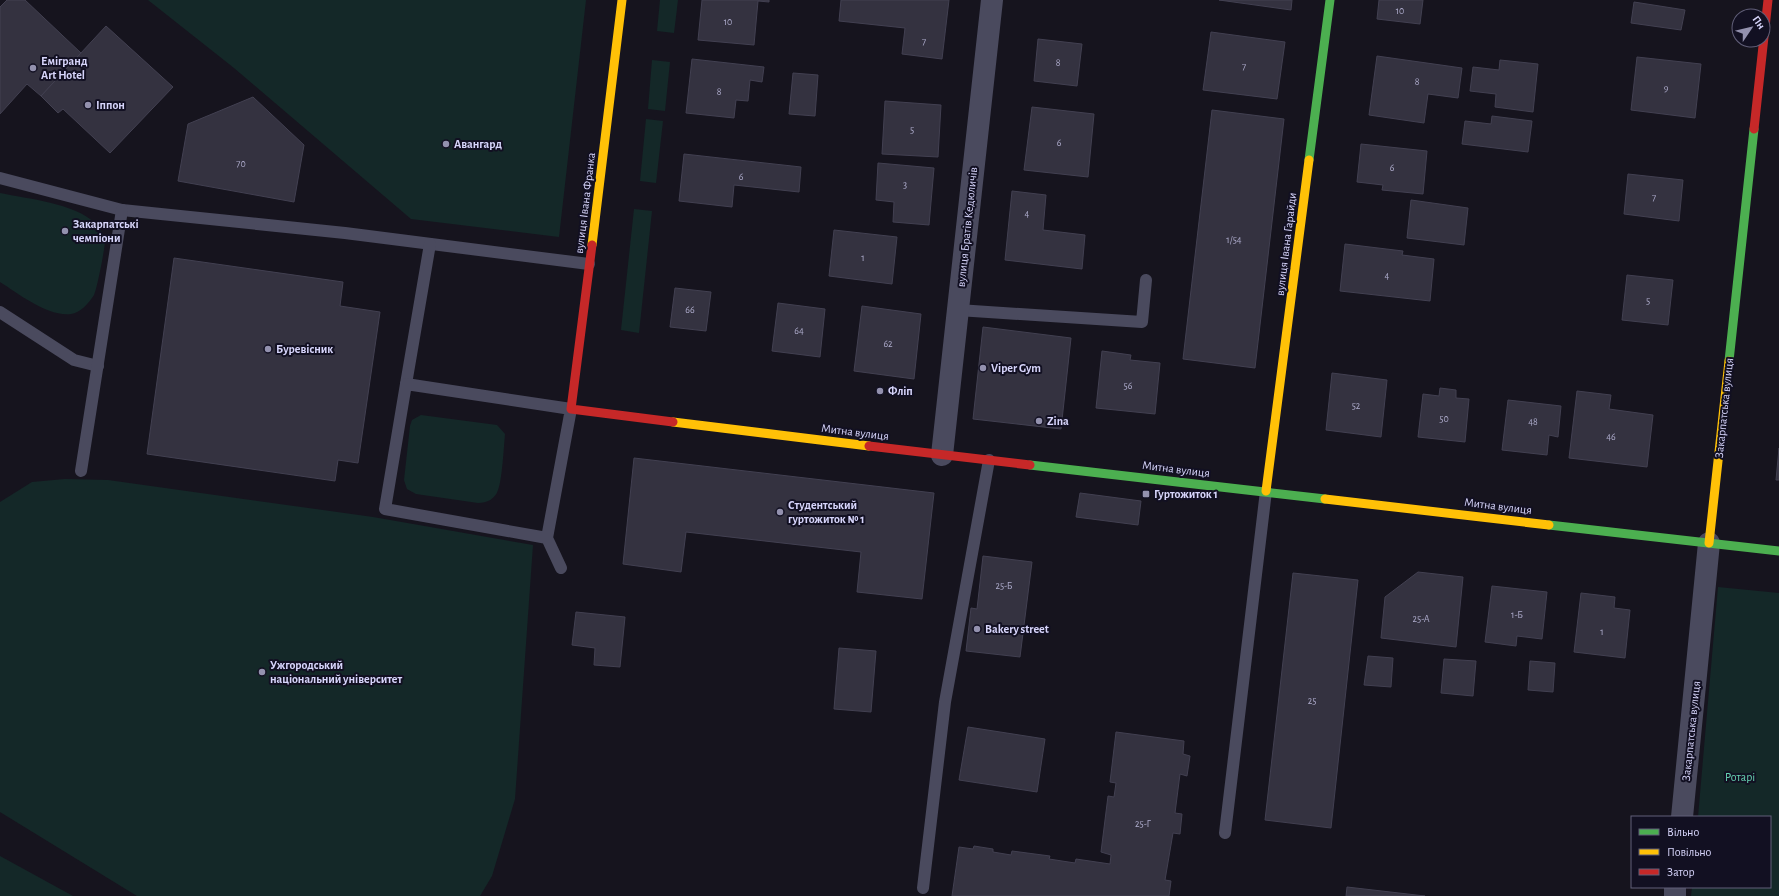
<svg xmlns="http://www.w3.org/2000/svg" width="1779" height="896" viewBox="0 0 1779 896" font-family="'Alegreya Sans',sans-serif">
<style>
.green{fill:#142828}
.building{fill:#343240;stroke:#424051}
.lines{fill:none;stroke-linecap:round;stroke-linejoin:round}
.lane{stroke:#4a4a5e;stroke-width:12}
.street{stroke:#4a4a5e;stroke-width:22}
.fast{stroke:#4caf50;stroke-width:9}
.slow{stroke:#ffc107;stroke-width:9}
.jam{stroke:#c62828;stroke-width:9}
.poi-dot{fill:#9391ae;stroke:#121022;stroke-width:1.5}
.labels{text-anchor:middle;stroke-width:4;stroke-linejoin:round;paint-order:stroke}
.number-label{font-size:10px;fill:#aeaccc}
.poi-label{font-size:12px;font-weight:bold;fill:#d7d5fb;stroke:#121022;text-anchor:start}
.street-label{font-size:12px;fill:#d7d5fb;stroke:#121022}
.park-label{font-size:12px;fill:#67d4b3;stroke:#121022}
</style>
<rect width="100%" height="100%" fill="#16141e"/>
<g class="green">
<polygon points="148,0 586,0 559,237 411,219 234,68"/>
<polygon points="660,0 678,0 674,33 657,31"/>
<polygon points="652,60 670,62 665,111 648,109"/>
<polygon points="646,119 663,121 656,183 640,181"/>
<path d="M0 193C28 199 74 203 95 223 99 227 105 235 105 241 105 248 97 289 94 295 89 303 80 313 71 314 48 317 19 294 0 282Z"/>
<polygon points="634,209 652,211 639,333 621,330"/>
<path d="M421 415 497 425 505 434C504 445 502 481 498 490 495 499 487 503 478 503L416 494 407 489 404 480 410 426 412 420Z"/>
<polygon points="65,479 108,480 373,517 533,545 515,799 492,876 480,896 137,896 0,812 0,502 32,482"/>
<polygon points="1718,587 1779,593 1779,896 1691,896 1692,887 1770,887 1770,817 1698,817"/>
<polygon points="0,856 73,896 0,896"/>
</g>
<g class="building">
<polygon points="7,0 25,0 81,53 41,96 27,84 0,114 0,7"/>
<polygon points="702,0 769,0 769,2 758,1 754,45 698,40"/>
<polygon points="841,0 949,0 942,59 902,54 905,28 839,21"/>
<polygon points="1219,0 1292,0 1291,10"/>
<polygon points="1379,0 1423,0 1420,24 1377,19"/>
<polygon points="1634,2 1685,10 1681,30 1631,23"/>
<polygon points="106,26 173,87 110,153 63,109 58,113 41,96"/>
<polygon points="1211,32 1285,42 1277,99 1203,90"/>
<polygon points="1038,39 1082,44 1077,86 1034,81"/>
<polygon points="1377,56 1462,68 1458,98 1428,94 1424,123 1369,115"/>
<polygon points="1637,57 1701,64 1695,118 1631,110"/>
<polygon points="692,59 764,67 762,82 750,80 748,101 736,100 734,118 686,113"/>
<polygon points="1500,60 1538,64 1533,112 1495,107 1496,94 1470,91 1473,67 1499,70"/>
<polygon points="793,73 818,75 815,116 789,114"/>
<polygon points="253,97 304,145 294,202 178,181 188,124"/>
<polygon points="885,101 941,105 938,157 882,154"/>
<polygon points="1032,107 1094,114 1088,177 1024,170"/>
<polygon points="1212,110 1284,119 1255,368 1183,359"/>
<polygon points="1492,116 1532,121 1528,152 1462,144 1465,121 1491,124"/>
<polygon points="1361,144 1427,151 1423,194 1382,190 1383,185 1357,182"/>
<polygon points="684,154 801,167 799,192 734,185 732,207 679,201"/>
<polygon points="878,163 934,168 929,225 893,222 894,202 876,200"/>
<polygon points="1628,174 1683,180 1679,221 1624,214"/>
<polygon points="1012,191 1046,195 1043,230 1085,235 1082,269 1005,260"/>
<polygon points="1411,200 1468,208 1464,245 1407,238"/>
<polygon points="834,230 897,237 892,284 829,276"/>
<polygon points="1345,244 1403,251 1402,255 1434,259 1430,301 1340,291"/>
<polygon points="174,258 343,282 340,306 380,312 358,463 338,460 335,481 147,454"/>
<polygon points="1627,275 1673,280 1668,325 1622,320"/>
<polygon points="675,288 711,292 706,331 670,327"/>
<polygon points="778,303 825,309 820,357 772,351"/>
<polygon points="862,306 921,314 914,379 854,371"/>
<polygon points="983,327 1071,338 1061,429 973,419"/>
<polygon points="1102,351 1131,355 1130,360 1160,363 1155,414 1096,408"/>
<polygon points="1332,373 1387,380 1381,437 1326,430"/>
<polygon points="1440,388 1456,390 1456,398 1469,399 1465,442 1418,437 1423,394 1439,396"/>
<polygon points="1577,391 1611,395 1609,409 1653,415 1647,467 1569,458"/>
<polygon points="1508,400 1561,406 1558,437 1549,435 1547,455 1502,450"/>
<polygon points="1779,448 1779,480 1776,480"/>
<polygon points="634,458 934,493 922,599 857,592 861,552 686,532 681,572 623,564"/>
<polygon points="1080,493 1141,501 1138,525 1076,517"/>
<polygon points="983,556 1032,562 1020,657 966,651 971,608 977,609"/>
<polygon points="1418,572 1463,577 1456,647 1381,638 1385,597"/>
<polygon points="1293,573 1358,580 1331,828 1265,820"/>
<polygon points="1492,586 1547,592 1542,639 1517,636 1516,646 1485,642"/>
<polygon points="1581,593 1615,597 1614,608 1630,610 1625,658 1574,652"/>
<polygon points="576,612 625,617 620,667 594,665 595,648 572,645"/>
<polygon points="839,648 876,651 871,712 834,709"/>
<polygon points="1368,656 1393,658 1391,687 1364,685"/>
<polygon points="1444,659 1476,661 1473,696 1441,693"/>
<polygon points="1530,661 1555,663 1553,692 1528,690"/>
<polygon points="968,727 1045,739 1037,792 959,780"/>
<polygon points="1116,732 1184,741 1183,754 1190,756 1187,776 1180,774 1175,813 1182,814 1180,834 1173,833 1165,880 1171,881 1169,896 952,896 959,847 973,849 974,846 993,849 993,852 1011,855 1012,851 1050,856 1049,859 1075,863 1076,859 1110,864 1111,855 1101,852 1108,796 1114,797 1116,783 1110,782"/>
<polygon points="1347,887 1425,896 1346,896"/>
</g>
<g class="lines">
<g class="lane">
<polyline points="0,178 122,210 345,233 589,264"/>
<polyline points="958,310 1142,322 1146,280"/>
<polyline points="0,312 74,360 98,366"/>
<polyline points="406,384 430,244"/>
<polyline points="81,471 122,210"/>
<polyline points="547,538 385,509 406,384 571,409 547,538 561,568"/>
<polyline points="1225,833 1266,491"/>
<polyline points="923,888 945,702 989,460"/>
</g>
<g class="street">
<polyline points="942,455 992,0"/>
<polyline points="1682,817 1709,543"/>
<polyline points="1675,896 1675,887"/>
</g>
<g class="fast">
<polyline points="1309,160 1330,0"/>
<polyline points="1729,361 1754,129"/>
<polyline points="1030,465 1325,499"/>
<polyline points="1549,525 1779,551"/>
</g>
<g class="slow">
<polyline points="592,245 622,0"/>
<polyline points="673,422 869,446"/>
<polyline points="1266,491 1309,160"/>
<polyline points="1325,499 1549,525"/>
<polyline points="1709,543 1729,361"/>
</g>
<g class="jam">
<polyline points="1754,129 1768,0"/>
<polyline points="592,245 571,409 673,422"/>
<polyline points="869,446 1030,465"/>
</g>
</g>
<g class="poi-dot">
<circle cx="33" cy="68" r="4"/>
<circle cx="88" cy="105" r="4"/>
<circle cx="446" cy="144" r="4"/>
<circle cx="65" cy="231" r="4"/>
<circle cx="268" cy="349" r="4"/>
<circle cx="983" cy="368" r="4"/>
<circle cx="880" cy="391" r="4"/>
<circle cx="1039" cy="421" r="4"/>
<rect x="1142" y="490" width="8" height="8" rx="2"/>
<circle cx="780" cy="512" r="4"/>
<circle cx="977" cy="629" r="4"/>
<circle cx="262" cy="672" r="4"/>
</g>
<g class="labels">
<g class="number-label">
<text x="1400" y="14">10</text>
<text x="728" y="25">10</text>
<text x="924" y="45">7</text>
<text x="1058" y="66">8</text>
<text x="1244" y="70">7</text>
<text x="1417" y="85">8</text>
<text x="1666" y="91">9</text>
<text x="719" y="95">8</text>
<text x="912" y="133">5</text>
<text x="1059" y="146">6</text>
<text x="241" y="167">70</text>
<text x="1392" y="171">6</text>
<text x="741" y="180">6</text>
<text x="905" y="188">3</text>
<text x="1654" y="201">7</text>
<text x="1027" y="217">4</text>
<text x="1234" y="243">1/54</text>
<text x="863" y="261">1</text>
<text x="1387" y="279">4</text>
<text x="1648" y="304">5</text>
<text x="690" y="313">66</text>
<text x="799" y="334">64</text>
<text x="888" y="347">62</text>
<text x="1128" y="389">56</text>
<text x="1356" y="409">52</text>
<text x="1444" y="422">50</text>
<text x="1533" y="425">48</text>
<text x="1611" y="440">46</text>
<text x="1004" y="589">25-Б</text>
<text x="1517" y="618">1-Б</text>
<text x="1421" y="622">25-А</text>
<text x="1602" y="635">1</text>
<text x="1312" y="704">25</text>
<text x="1143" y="827">25-Г</text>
</g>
<g class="poi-label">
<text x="41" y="65">Емігранд<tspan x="41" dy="14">Art Hotel</tspan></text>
<text x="96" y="109">Іппон</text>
<text x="454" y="148">Авангард</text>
<text x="73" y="228">Закарпатські<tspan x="73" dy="14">чемпіони</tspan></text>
<text x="276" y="353">Буревісник</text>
<text x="991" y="372">Viper Gym</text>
<text x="888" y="395">Фліп</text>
<text x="1047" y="425">Zina</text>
<text x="1154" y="498">Гуртожиток 1</text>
<text x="788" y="509">Студентський<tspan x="788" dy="14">гуртожиток № 1</tspan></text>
<text x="985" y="633">Bakery street</text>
<text x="270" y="669">Ужгородський<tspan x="270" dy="14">національний університет</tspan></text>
</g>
<g class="street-label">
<text transform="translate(585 203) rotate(-83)" y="4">вулиця Івана Франка</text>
<text transform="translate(967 227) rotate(-84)" y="4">вулиця Братів Кедюличів</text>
<text transform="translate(1286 244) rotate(-83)" y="4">вулиця Івана Гарайди</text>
<text transform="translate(1724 408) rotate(-84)" y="4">Закарпатська вулиця</text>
<text transform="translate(855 432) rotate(7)" y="4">Митна вулиця</text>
<text transform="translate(1176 469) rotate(7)" y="4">Митна вулиця</text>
<text transform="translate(1498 506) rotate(7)" y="4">Митна вулиця</text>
<text transform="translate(1691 731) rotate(-84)" y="4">Закарпатська вулиця</text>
</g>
<g class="park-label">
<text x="1740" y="781">Ротарі</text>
</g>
</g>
<rect x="1631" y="816" width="140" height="72" fill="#121022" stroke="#615f79"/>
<rect x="1639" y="829" width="20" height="6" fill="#4caf50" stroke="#615f79"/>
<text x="1667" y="836" font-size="12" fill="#d7d5fb">Вільно</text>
<rect x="1639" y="849" width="20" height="6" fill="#ffc107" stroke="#615f79"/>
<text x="1667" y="856" font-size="12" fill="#d7d5fb">Повільно</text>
<rect x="1639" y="869" width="20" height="6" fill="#c62828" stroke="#615f79"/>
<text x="1667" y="876" font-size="12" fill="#d7d5fb">Затор</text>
<g transform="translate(1751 28) rotate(55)"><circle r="19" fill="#121022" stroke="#615f79"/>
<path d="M0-3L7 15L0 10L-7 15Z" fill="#9391ae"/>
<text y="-6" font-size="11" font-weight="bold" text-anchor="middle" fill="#d7d5fb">Пн</text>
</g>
</svg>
